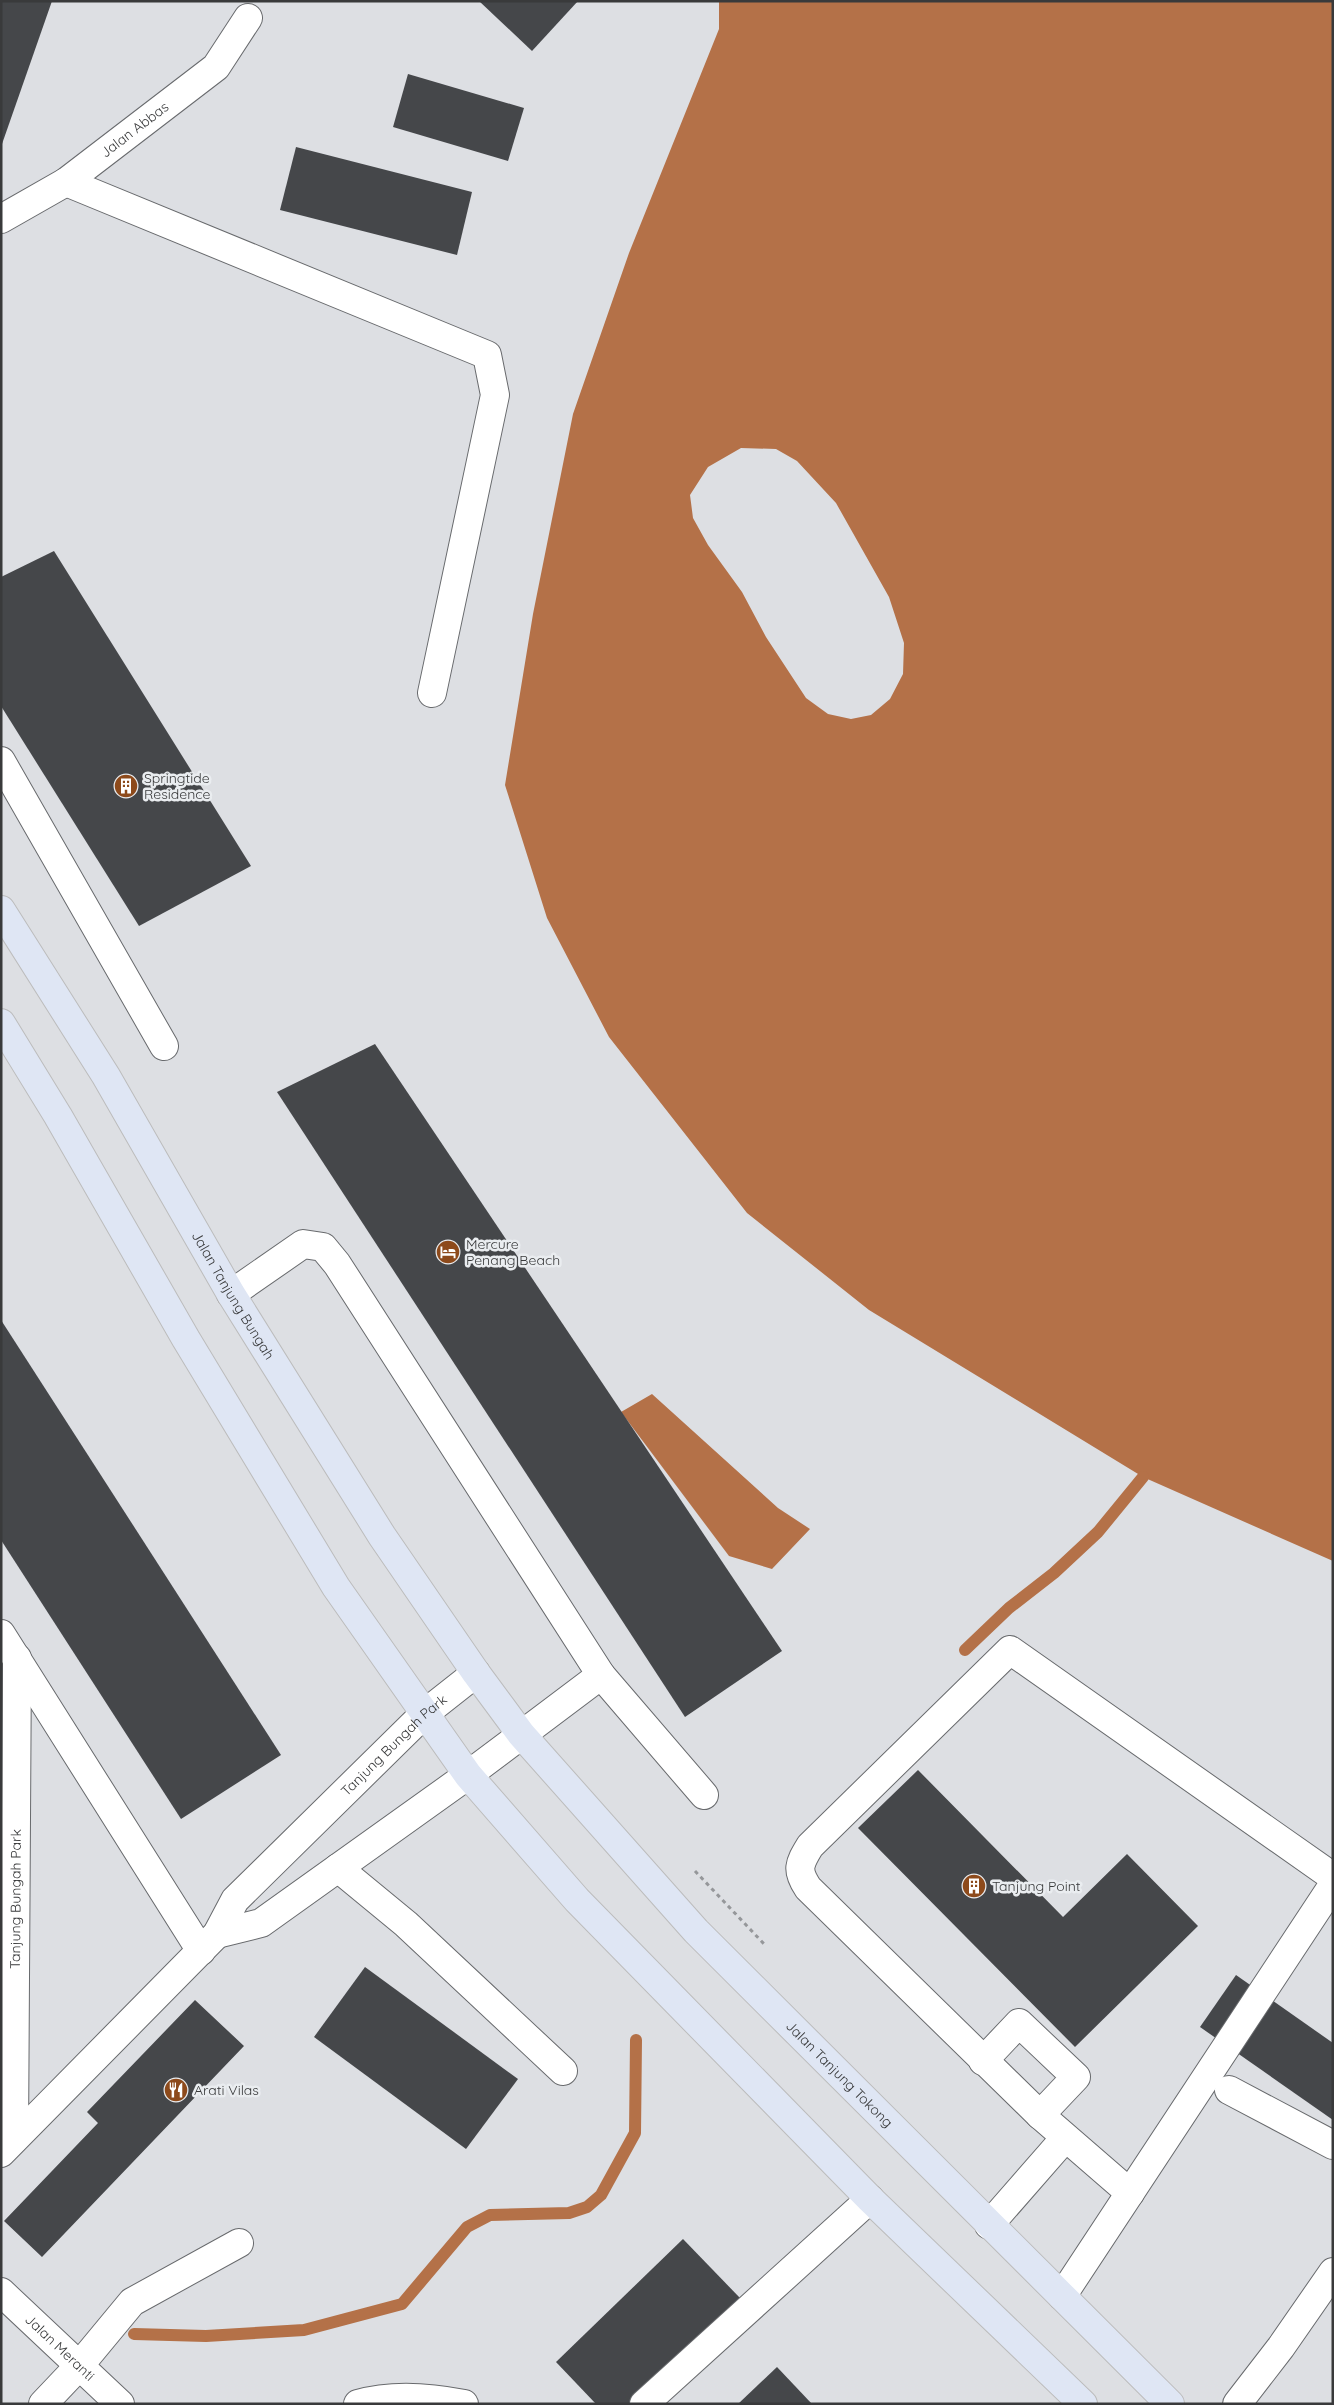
<svg xmlns="http://www.w3.org/2000/svg" width="1334" height="2405" viewBox="0 0 1334 2405" font-family="Quicksand,sans-serif">
<style>
.water{fill:#b47148;fill-rule:evenodd}
.lines{fill:none;stroke-linecap:round;stroke-linejoin:round}
.stream{stroke:#b47148;stroke-width:12}
.building{fill:#45474a}
.minor-casing{stroke:#686a6d;stroke-width:30}
.major-casing{stroke:#bcbcbc;stroke-width:30}
.path{stroke:#95979a;stroke-width:3;stroke-dasharray:4 4;stroke-linecap:butt}
.minor{stroke:#fff;stroke-width:28}
.major{stroke:#dfe6f4;stroke-width:28}
.labels{text-anchor:middle;stroke-width:5;stroke-linejoin:round;paint-order:stroke}
.street-label{font-size:14px;fill:#393a3b;stroke:#eaedf0}
.poi-label{font-size:14px;fill:#393a3b;stroke:#eaedf0;text-anchor:start}
</style>
<rect width="100%" height="100%" fill="#dddfe3"/>
<g class="water">
<path d="M719 1H1333V1561L1143 1477 869 1310 747 1213 609 1037 547 918 505 785 533 614 573 414 629 253 719 29ZM741 448 776 449 797 461 836 503 889 597 904 643 903 674 890 699 871 715 851 719 828 714 806 698 766 637 742 592 708 545 693 518 690 495 708 467Z"/>
<polygon points="652,1394 778,1508 810,1529 772,1569 729,1556 621,1412"/>
</g>
<g class="lines">
<g class="stream">
<polyline points="965,1650 1009,1608 1054,1573 1098,1532 1143,1477"/>
<polyline points="134,2334 206,2336 304,2330 402,2304 467,2227 490,2215 569,2213 587,2207 601,2195 635,2133 636,2040"/>
</g>
</g>
<g class="building">
<polygon points="1,1 52,1 2,144 1,144"/>
<polygon points="479,1 578,1 532,51"/>
<polygon points="408,74 524,108 508,161 393,127"/>
<polygon points="296,147 472,192 457,255 280,210"/>
<polygon points="54,551 251,866 139,926 1,706 1,577"/>
<polygon points="375,1044 782,1651 685,1717 277,1092"/>
<polygon points="1,1320 281,1755 181,1819 1,1540"/>
<polygon points="918,1770 1063,1917 1127,1854 1198,1926 1075,2047 858,1828"/>
<polygon points="365,1967 518,2079 466,2149 314,2037"/>
<polygon points="1236,1975 1333,2043 1333,2120 1200,2027"/>
<polygon points="195,2000 244,2046 42,2257 4,2221 98,2123 87,2112"/>
<polygon points="683,2239 740,2298 629,2404 596,2404 556,2362"/>
<polygon points="777,2367 812,2404 738,2404"/>
</g>
<g class="lines">
<g class="minor-casing">
<g id="minor">
<polyline points="66,182 487,355 495,395 432,693"/>
<path id="s1" d="M1 219 66 182 216 67 248 18"/>
<polyline points="1,761 164,1046"/>
<polyline points="231,1294 303,1244 323,1247 337,1264 601,1675 704,1795"/>
<polyline points="1,1634 201,1951"/>
<polyline points="338,1868 406,1924 563,2071"/>
<polyline points="217,1934 261,1923 468,1775 601,1675"/>
<polyline points="983,2061 1019,2023 1076,2077 1040,2115"/>
<polyline points="1229,2090 1333,2145"/>
<path id="s2" d="M14 2139 17 1658"/>
<path id="s3" d="M1 2153 217 1934 235 1900 424 1714 476 1673"/>
<path d="M1130 2193 1040 2115 808 1888C796 1870 799 1864 810 1846L1010 1650 1333 1877"/>
<polyline points="989,2225 1065,2138"/>
<path id="s4" d="M1 2292 120 2404"/>
<polyline points="1062,2296 1333,1885"/>
<polyline points="43,2404 79,2366 132,2302 239,2243"/>
<path d="M358 2404C392 2394 429 2397 464 2404"/>
<polyline points="644,2404 870,2199"/>
<polyline points="1237,2404 1281,2347 1333,2272"/>
</g>
</g>
<g class="major-casing">
<g id="major">
<path id="s5" d="M1 910 106 1076 231 1294 382 1536 476 1673 521 1734 696 1931 1170 2404"/>
<polyline points="1,1023 58,1116 186,1339 336,1587 468,1775 577,1900 870,2199 1083,2404"/>
</g>
</g>
<polyline class="path" points="695,1871 765,1945"/>
<use href="#minor" class="minor"/>
<use href="#major" class="major"/>
</g>
<defs>
<g id="building-disc" transform="scale(1.25)"><circle r="9.5" fill="#8d4a1b" stroke="#eaedf0"/><path d="M-4-6H4V6H1V3H-1V6H-4ZM-2.5-4.3h1.7v1.8h-1.7ZM.8-4.3h1.7v1.8H.8ZM-2.5-1h1.7V.8h-1.7ZM.8-1h1.7V.8H.8Z" fill="#fff"/></g>
<g id="hotel-disc" transform="scale(1.25)"><circle r="9.5" fill="#8d4a1b" stroke="#eaedf0"/><path d="M-6-4.5h1.5V1H6V5H4.5V3h-9V5H-6ZM-4 0a1.8 1.8 0 1 1 3.6 0ZM.5 0V-2.5h3Q6-2.5 6 0Z" fill="#fff"/></g>
<g id="restaurant-disc" transform="scale(1.25)"><circle r="9.5" fill="#8d4a1b" stroke="#eaedf0"/><path d="M-5-6h1v4h1v-4h1v4h1v-4h1v5L-1.5 .5V6h-2V.5L-5-1ZM5-6V6H3V1.5H1.5Q1.5-4 5-6Z" fill="#fff"/></g>
</defs>
<g fill-rule="evenodd">
<use href="#building-disc" x="126" y="786"/>
<use href="#hotel-disc" x="448" y="1252"/>
<use href="#building-disc" x="974" y="1886"/>
<use href="#restaurant-disc" x="176" y="2090"/>
</g>
<g class="labels">
<g class="street-label">
<text dy="5" stroke="none"><textPath href="#s1" startOffset="161">Jalan Abbas</textPath></text>
<text dy="5" stroke="none"><textPath href="#s5" startOffset="450">Jalan Tanjung Bungah</textPath></text>
<text dy="5" stroke="none"><textPath href="#s3" startOffset="568">Tanjung Bungah Park</textPath></text>
<text dy="5" stroke="none"><textPath href="#s2" startOffset="240">Tanjung Bungah Park</textPath></text>
<text dy="5" stroke="none"><textPath href="#s5" startOffset="1441">Jalan Tanjung Tokong</textPath></text>
<text dy="5" stroke="none"><textPath href="#s4" startOffset="81">Jalan Meranti</textPath></text>
</g>
<g class="poi-label">
<text x="144" y="783">Springtide<tspan x="144" dy="16">Residence</tspan></text>
<text x="466" y="1249">Mercure<tspan x="466" dy="16">Penang Beach</tspan></text>
<text x="992" y="1891">Tanjung Point</text>
<text x="194" y="2095">Arati Vilas</text>
</g>
</g>
<rect width="1334" height="2405" fill="none" stroke="#393a3b" stroke-width="5"/>
</svg>
